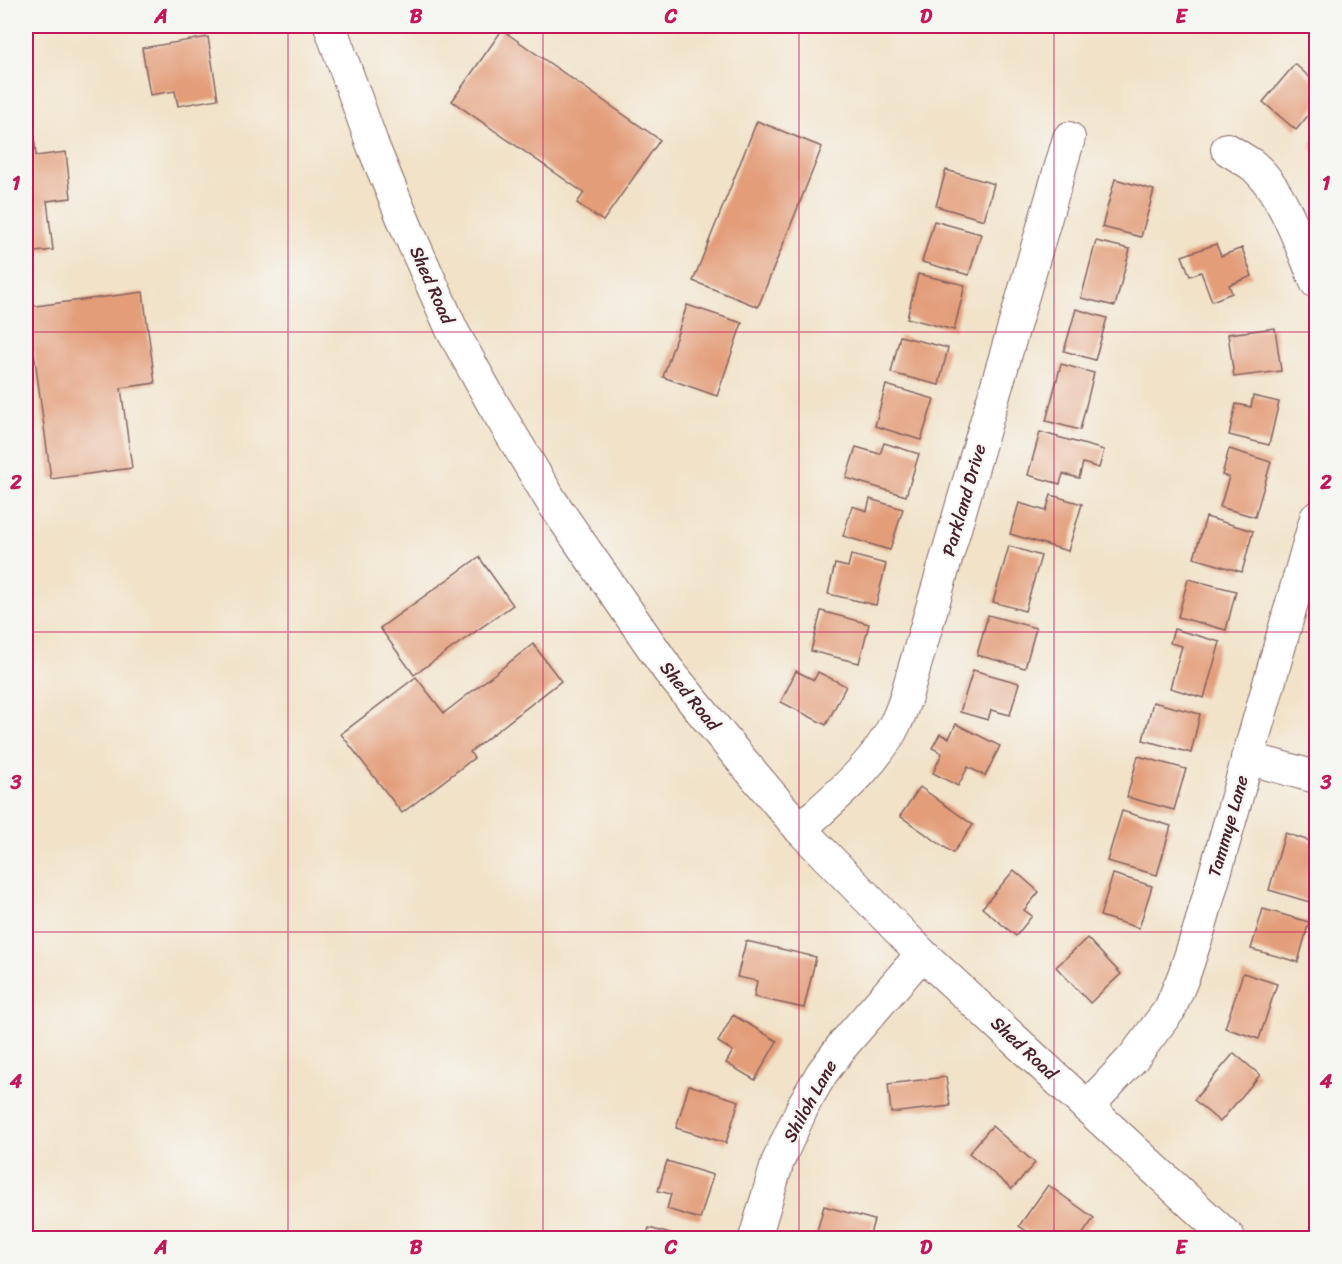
<svg xmlns="http://www.w3.org/2000/svg" width="1342" height="1264" viewBox="0 0 1342 1264" font-family="Sriracha,sans-serif">
<style>
.building{fill:#e39d79}
.lines{fill:none;stroke-linecap:round;stroke-linejoin:round}
.minor-casing{stroke:#846362;stroke-width:34}
.minor{stroke:#fff;stroke-width:32}
.grid{fill:none;stroke:#c2185b;stroke-width:1.5;stroke-opacity:0.55}
.labels{text-anchor:middle;stroke-width:4.5;stroke-linejoin:round;paint-order:stroke}
.street-label{font-size:18px;fill:#4a1f2b;stroke:#f6f6f2}
.neatline{fill:none;stroke:#c2185b;stroke-width:2}
.grid-label{font-size:20px;text-anchor:middle;font-weight:bold;fill:#c2185b}
</style>
<rect width="100%" height="100%" fill="#f6f6f2"/>
<filter id="ink" filterUnits="userSpaceOnUse"><feTurbulence type="fractalNoise" baseFrequency=".0167" numOctaves="2"/><feDisplacementMap in="SourceGraphic" scale="12" xChannelSelector="R" yChannelSelector="G"/><feConvolveMatrix kernelMatrix="1 2 1 2 8 2 1 2 1" color-interpolation-filters="sRGB"/></filter>
<filter id="wash" filterUnits="userSpaceOnUse"><feTurbulence type="fractalNoise" baseFrequency=".008" numOctaves="4" result="noise"/><feDisplacementMap in="SourceGraphic" scale="24" xChannelSelector="R" yChannelSelector="G"/><feGaussianBlur stdDeviation="1.35" result="paint"/><feColorMatrix in="noise" values="0 0 0 0 0 0 0 0 0 0 0 0 0 0 0 0 0 1.4 0 .05"/><feComposite in="paint" operator="in"/></filter>
<g filter="url(#wash)">
<rect width="100%" height="100%" fill="#f1e2c8"/>
<g id="blocks">
<g class="building">
<polygon points="502,30 660,140 603,221 577,203 584,193 452,101"/>
<polygon points="208,37 218,99 178,106 175,91 150,95 142,48"/>
<polygon points="1295,64 1316,83 1316,106 1296,130 1263,102"/>
<polygon points="757,121 822,147 758,307 693,281"/>
<polygon points="34,136 36,156 66,152 71,198 47,201 53,250 26,253 26,137"/>
<polygon points="1316,140 1316,153 1310,146"/>
<polygon points="946,170 994,184 984,220 936,206"/>
<polygon points="1115,179 1154,190 1141,237 1102,227"/>
<polygon points="934,221 981,234 969,275 922,262"/>
<polygon points="1096,241 1130,249 1115,306 1081,298"/>
<polygon points="1216,244 1221,256 1242,248 1252,276 1229,285 1232,293 1212,301 1201,272 1190,276 1182,256"/>
<polygon points="918,274 965,285 954,330 907,318"/>
<polygon points="143,292 155,383 121,388 132,468 51,479 28,307"/>
<polygon points="687,305 742,323 717,396 663,377"/>
<polygon points="1076,309 1107,318 1095,360 1064,351"/>
<polygon points="1275,328 1281,371 1234,377 1228,334"/>
<polygon points="900,336 948,348 939,385 891,373"/>
<polygon points="1061,364 1094,373 1080,430 1046,421"/>
<polygon points="886,385 934,399 921,440 875,426"/>
<polygon points="1253,396 1279,402 1269,445 1229,435 1236,404 1251,407"/>
<polygon points="1040,432 1104,450 1099,468 1083,463 1079,478 1063,474 1060,484 1028,475"/>
<polygon points="884,443 919,454 906,496 846,478 856,447 880,454"/>
<polygon points="1229,449 1271,462 1255,517 1220,507 1229,477 1222,475"/>
<polygon points="1051,495 1082,504 1068,551 1010,534 1019,503 1046,511"/>
<polygon points="870,499 903,509 890,550 843,536 852,506 867,511"/>
<polygon points="1206,517 1253,531 1242,572 1194,558"/>
<polygon points="1009,546 1041,556 1025,611 993,602"/>
<polygon points="851,555 886,564 876,605 828,594 835,564 848,567"/>
<polygon points="479,557 513,605 414,675 380,628"/>
<polygon points="1188,579 1236,591 1226,630 1178,617"/>
<polygon points="821,611 869,624 859,663 811,651"/>
<polygon points="988,615 1036,628 1025,668 977,655"/>
<polygon points="1174,629 1220,642 1204,698 1170,688 1182,646 1170,643"/>
<polygon points="533,644 561,681 470,752 474,758 402,813 341,734 416,677 444,713"/>
<polygon points="973,670 1019,683 1010,715 991,710 988,720 960,712"/>
<polygon points="796,671 814,680 818,672 846,686 826,725 781,702"/>
<polygon points="1153,702 1200,714 1191,753 1143,740"/>
<polygon points="956,724 1000,746 985,776 968,767 958,786 933,773 942,753 932,748 940,734 949,738"/>
<polygon points="1138,756 1186,769 1174,810 1127,797"/>
<polygon points="920,787 973,825 953,853 900,816"/>
<polygon points="1122,811 1171,826 1157,875 1107,861"/>
<polygon points="1285,833 1316,843 1316,904 1269,890"/>
<polygon points="1014,870 1039,892 1024,910 1032,916 1016,936 982,908"/>
<polygon points="1113,874 1152,886 1139,928 1100,916"/>
<polygon points="1263,909 1309,922 1298,962 1251,949"/>
<polygon points="1087,938 1121,974 1090,1003 1056,967"/>
<polygon points="746,941 816,957 804,1008 754,997 757,981 737,977"/>
<polygon points="1243,973 1277,984 1259,1039 1225,1028"/>
<polygon points="733,1015 777,1041 755,1080 726,1063 733,1051 718,1042"/>
<polygon points="1234,1053 1260,1075 1220,1122 1194,1100"/>
<polygon points="946,1077 950,1106 891,1113 888,1084"/>
<polygon points="689,1085 739,1101 726,1143 676,1128"/>
<polygon points="992,1126 1035,1163 1012,1189 969,1153"/>
<polygon points="667,1161 713,1175 700,1219 667,1209 671,1194 658,1191"/>
<polygon points="1048,1185 1094,1218 1080,1238 1037,1238 1019,1226"/>
<polygon points="824,1206 874,1220 869,1238 853,1234 852,1238 815,1238"/>
<polygon points="649,1228 685,1238 646,1238"/>
</g>
</g>
</g>
<g filter="url(#ink)">
<use href="#blocks" fill-opacity="0" stroke="#846362" stroke-width="1.5"/>
<g class="lines">
<g class="minor-casing">
<g id="minor">
<polyline points="330,26 373,146 408,231 452,330 493,404 552,502 668,670 733,750 800,829 922,954 1229,1238"/>
<path d="M1227 149C1235 154 1243 159 1251 164 1282 188 1301 246 1316 282"/>
<polyline points="1247,758 1316,777"/>
<path d="M800 829C835 797 875 766 896 722 900 715 902 708 905 700L1069 138"/>
<polyline points="1087,1107 1133,1058 1170,1009 1184,975 1199,930 1316,518"/>
<polyline points="755,1238 778,1161 805,1102 822,1073 843,1045 922,954"/>
</g>
</g>
<use href="#minor" class="minor"/>
</g>
</g>
<path class="grid" d="M288 26V1238M543 26V1238M799 26V1238M1054 26V1238M26 332H1316M26 632H1316M26 932H1316"/>
<g class="labels">
<g class="street-label">
<text transform="translate(432 285) rotate(66)" y="6">Shed Road</text>
<text transform="translate(964 500) rotate(-74)" y="6">Parkland Drive</text>
<text transform="translate(690 696) rotate(51)" y="6">Shed Road</text>
<text transform="translate(1228 826) rotate(-74)" y="6">Tammye Lane</text>
<text transform="translate(1024 1048) rotate(43)" y="6">Shed Road</text>
<text transform="translate(810 1101) rotate(-61)" y="6">Shiloh Lane</text>
</g>
</g>
<rect width="1342" height="1264" fill="none" stroke="#f6f6f2" stroke-width="66"/>
<rect x="33" y="33" width="1276" height="1198" class="neatline"/>
<g class="grid-label">
<text x="161" y="23">A</text>
<text x="416" y="23">B</text>
<text x="671" y="23">C</text>
<text x="926" y="23">D</text>
<text x="1181" y="23">E</text>
<text x="16" y="190">1</text>
<text x="1326" y="190">1</text>
<text x="16" y="489">2</text>
<text x="1326" y="489">2</text>
<text x="16" y="789">3</text>
<text x="1326" y="789">3</text>
<text x="16" y="1088">4</text>
<text x="1326" y="1088">4</text>
<text x="161" y="1254">A</text>
<text x="416" y="1254">B</text>
<text x="671" y="1254">C</text>
<text x="926" y="1254">D</text>
<text x="1181" y="1254">E</text>
</g>
</svg>
